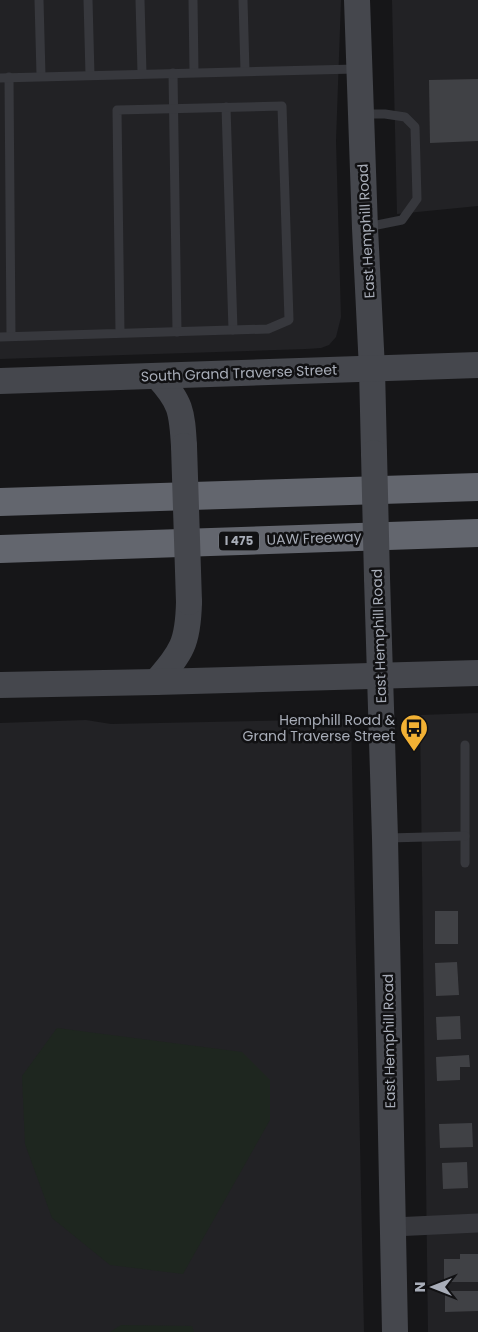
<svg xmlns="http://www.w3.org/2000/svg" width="478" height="1332" viewBox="0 0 478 1332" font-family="Poppins,sans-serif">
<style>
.built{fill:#222225}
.green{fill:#1e261f}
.building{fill:#404145}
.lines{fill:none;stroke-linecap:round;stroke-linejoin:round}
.lane{stroke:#37383d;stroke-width:9}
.street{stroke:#37383d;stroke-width:19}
.secondary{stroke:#45474d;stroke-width:26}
.highway{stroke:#63666e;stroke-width:28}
.secondary-bridge{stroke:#45474d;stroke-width:26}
.labels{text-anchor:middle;stroke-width:5;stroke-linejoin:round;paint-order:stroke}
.shield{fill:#111113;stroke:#7b7e86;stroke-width:1}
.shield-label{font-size:12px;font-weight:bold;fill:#a8adb8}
.street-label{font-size:14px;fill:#a8adb8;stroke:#111113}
.poi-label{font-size:14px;fill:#a8adb8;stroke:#111113;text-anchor:end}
</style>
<rect width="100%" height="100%" fill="#161618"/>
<g class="built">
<polygon points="0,0 341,0 336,141 341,317 336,337 329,345 321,348 306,349 0,359"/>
<polygon points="392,0 478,0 478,206 397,214"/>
<polygon points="478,713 478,1332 428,1332 420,715"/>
<polygon points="351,719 364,1332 0,1332 0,723 86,720 111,724"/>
</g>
<g class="green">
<polygon points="57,1028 242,1052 270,1080 270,1120 183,1274 110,1265 52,1218 25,1144 22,1076"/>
<polygon points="121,1325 192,1326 194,1332 110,1332"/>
</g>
<g class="building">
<polygon points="478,79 478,141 430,143 429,80"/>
<rect x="435" y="911" width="23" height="33"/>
<polygon points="457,962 459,995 436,996 435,963"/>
<polygon points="460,1016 461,1039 437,1040 436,1017"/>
<polygon points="469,1055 470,1067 460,1067 460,1080 437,1081 436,1057"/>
<polygon points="472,1123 473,1147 440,1148 439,1124"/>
<polygon points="467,1162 468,1188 443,1189 442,1163"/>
<polygon points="460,1254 478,1254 478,1282 444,1282 444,1259 460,1259"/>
<polygon points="445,1291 478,1291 478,1311 445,1312"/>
</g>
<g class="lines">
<g class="lane">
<polyline points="39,0 41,75"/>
<polyline points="88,0 90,75"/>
<polyline points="140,0 142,73"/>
<polyline points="193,0 194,72"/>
<polyline points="243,0 245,71"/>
<polyline points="173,73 177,332"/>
<polyline points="9,77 11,336"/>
<polyline points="0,78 356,69"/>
<polyline points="226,107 233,330"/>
<polyline points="364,114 385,114 405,117 415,127 417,199 402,220 367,227"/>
<polyline points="0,337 268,329 289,320 282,106 117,110 120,333"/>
<polyline points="465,745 465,863"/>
<polyline points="388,838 465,836"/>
</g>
<polyline class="street" points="393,1227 478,1223"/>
<g class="secondary">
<polyline points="357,0 365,228 372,369 374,453"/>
<path d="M157 376C181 402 182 411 184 446"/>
<polyline points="0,381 478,365"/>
<polyline points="377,578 385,838 395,1332"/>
<path d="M156 682C182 651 188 644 189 602"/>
<polyline points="0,685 156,682 478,673"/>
</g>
<g class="highway">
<polyline points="0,502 478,487"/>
<polyline points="0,549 478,533"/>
</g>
<g class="secondary-bridge">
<polyline points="184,446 189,602"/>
<polyline points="374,453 377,578"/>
</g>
</g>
<defs>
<g id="bus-pin" transform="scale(1.4375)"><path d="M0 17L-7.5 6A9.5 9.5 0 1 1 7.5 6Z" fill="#f2b134" stroke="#111113"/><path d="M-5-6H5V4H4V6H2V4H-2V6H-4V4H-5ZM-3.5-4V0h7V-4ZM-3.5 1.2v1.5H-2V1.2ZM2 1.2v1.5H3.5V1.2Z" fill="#111"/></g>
</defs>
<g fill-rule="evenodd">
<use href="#bus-pin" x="414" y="728"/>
</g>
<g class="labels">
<rect class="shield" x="219" y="531.5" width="40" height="19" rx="4"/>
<g class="shield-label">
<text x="239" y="545">I 475</text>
</g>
<g class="street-label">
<text transform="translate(366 231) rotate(-93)" y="5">East Hemphill Road</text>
<text transform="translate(239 373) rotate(-2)" y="5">South Grand Traverse Street</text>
<text transform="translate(314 538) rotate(-2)" y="5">UAW Freeway</text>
<text transform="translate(379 636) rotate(-92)" y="5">East Hemphill Road</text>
<text transform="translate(389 1041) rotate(-91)" y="5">East Hemphill Road</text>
</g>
<g class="poi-label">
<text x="395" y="725">Hemphill Road &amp;<tspan x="395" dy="16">Grand Traverse Street</tspan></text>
</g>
</g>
<g transform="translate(433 1287) rotate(270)" stroke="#111113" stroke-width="4" paint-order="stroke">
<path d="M0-4L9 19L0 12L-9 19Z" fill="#a8adb8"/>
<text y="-8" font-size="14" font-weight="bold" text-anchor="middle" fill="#a8adb8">N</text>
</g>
</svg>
